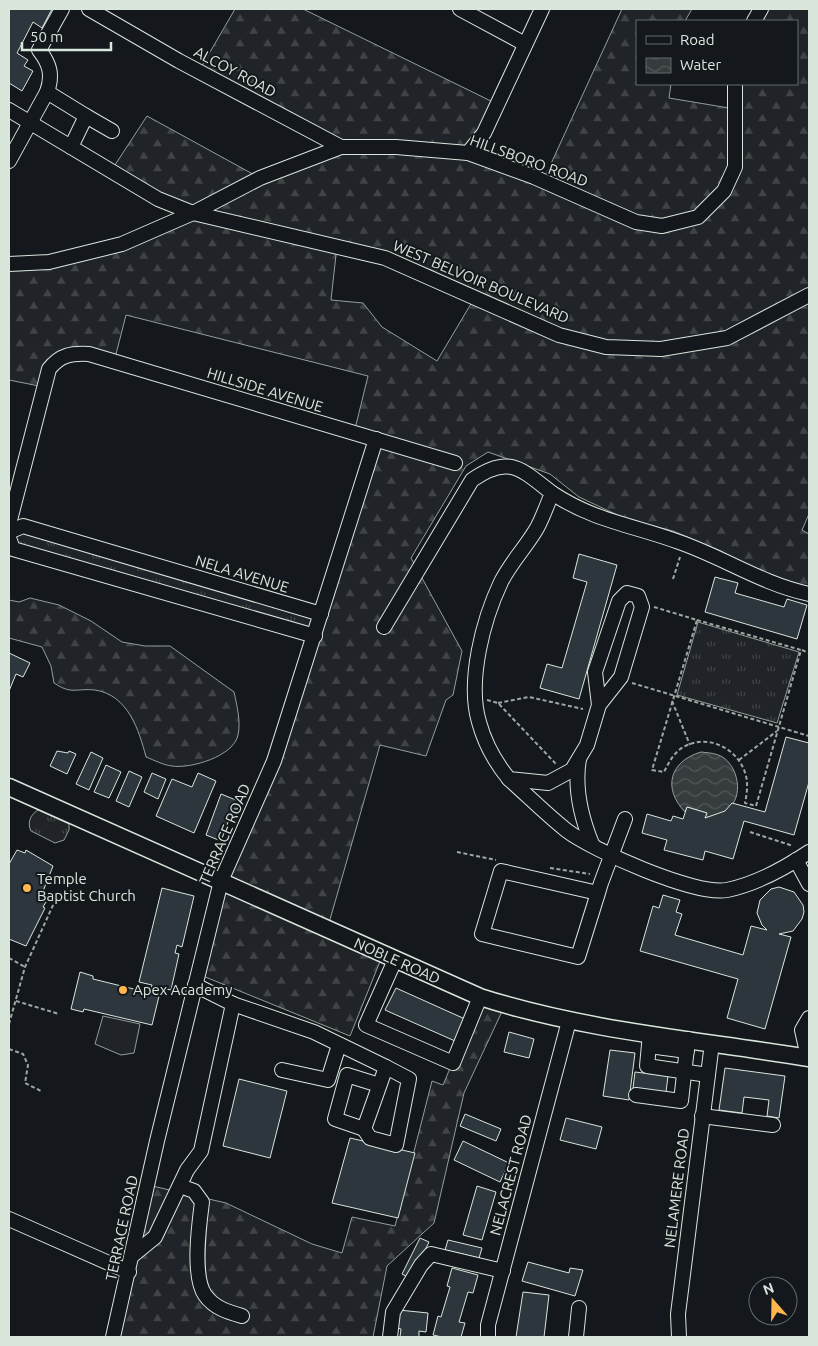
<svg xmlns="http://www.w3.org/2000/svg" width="818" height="1346" viewBox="0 0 818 1346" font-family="Ubuntu,sans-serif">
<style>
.grass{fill:url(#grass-tufts);stroke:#939e99}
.forest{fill:url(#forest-firs);stroke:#939e99;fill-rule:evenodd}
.park{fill:#202428;stroke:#939e99}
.water{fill:url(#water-waves);stroke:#939e99}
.building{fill:#2c363c;stroke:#d8e6dc}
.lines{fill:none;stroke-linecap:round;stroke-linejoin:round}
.minor-casing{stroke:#d8e6dc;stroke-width:16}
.major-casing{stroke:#d8e6dc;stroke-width:19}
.path{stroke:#9da8a2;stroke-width:2;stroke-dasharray:4 2.5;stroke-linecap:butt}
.minor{stroke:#14181c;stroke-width:14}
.major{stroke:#14181c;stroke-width:16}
.poi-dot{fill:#ffb74d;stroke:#14181c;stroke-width:2}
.labels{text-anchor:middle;stroke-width:4;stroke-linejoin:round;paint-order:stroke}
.street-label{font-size:15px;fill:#d8e6dc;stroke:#14181c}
.poi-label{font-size:15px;fill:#d8e6dc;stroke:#14181c;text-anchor:start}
</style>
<defs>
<pattern id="grass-tufts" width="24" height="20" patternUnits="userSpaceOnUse" patternTransform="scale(1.25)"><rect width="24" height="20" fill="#202428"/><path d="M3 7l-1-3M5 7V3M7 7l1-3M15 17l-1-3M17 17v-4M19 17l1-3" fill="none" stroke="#404447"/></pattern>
<pattern id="forest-firs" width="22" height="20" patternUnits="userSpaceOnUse" patternTransform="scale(1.25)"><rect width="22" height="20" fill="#202428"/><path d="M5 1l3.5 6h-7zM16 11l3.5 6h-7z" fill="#404447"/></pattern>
<pattern id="water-waves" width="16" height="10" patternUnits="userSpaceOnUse" patternTransform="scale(1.25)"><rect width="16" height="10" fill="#363b3e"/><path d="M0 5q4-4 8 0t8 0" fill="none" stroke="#525759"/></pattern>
</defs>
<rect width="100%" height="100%" fill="#14181c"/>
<g class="grass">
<polygon points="23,526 321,614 315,636 13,549 9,538"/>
<polygon points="698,622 799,652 777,723 677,695"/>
<path d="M38 810 69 824V830L64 840 55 843 31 831C27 823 30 815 38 810Z"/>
</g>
<g class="forest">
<path d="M235 9H303L497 104 468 153 543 181 622 9H692L685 21H637V84H671L669 98 735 109V84H797V21H754L761 9H809V514L802 530 809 534V588L778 581 721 551 673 531 626 519 579 497 550 474 488 452 466 466 411 558 462 651 453 695 446 700 426 756 380 745 327 930 383 954 350 1036 198 974 221 881 274 761 376 440 354 433 368 376 126 315 114 362 65 355 44 387 9 380V264L49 262 192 213 111 171 147 116 260 178 340 147 199 71ZM337 246 475 297 437 361 382 327 363 303 331 300Z"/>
<path d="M30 598 59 605 91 621 122 642 145 646H170L234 692C237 706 241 722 238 735 234 756 191 769 172 766 163 765 154 760 146 757 139 730 128 695 95 690 76 688 72 695 54 683L51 666 42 647 9 638V600L19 602Z"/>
<polygon points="480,997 505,1005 464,1093 434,1223 387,1266 373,1337 113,1337 148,1185 226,1203 312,1244 342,1253 352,1217 395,1226 432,1081 443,1085"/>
</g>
<polygon class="park" points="103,1016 140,1024 134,1053 121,1055 95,1044"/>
<path class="water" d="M701 752C709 753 717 753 724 758 740 770 744 801 724 812 719 815 711 816 705 818L707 813 687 807 685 812C662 788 670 761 701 752Z"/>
<g class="building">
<polygon points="9,9 52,9 42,28 33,22 17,53 28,60 24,66 33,71 22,91 9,83"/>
<polygon points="579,554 617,565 579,699 540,688 547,664 562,668 587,582 573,578"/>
<polygon points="715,577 738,583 735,593 784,607 787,599 807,605 797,639 705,612"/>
<polygon points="9,653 30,663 23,677 16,674 9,691"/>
<polygon points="786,737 809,743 809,782 794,835 744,821 733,859 705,851 703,860 664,850 667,840 642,833 647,814 671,821 673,816 683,819 687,807 707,813 705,818 725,811 732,803 765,812"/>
<polygon points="57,751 68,753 69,751 76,754 67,774 50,766"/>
<polygon points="91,752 103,758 89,790 76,784"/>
<polygon points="106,765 121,772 109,798 94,792"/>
<polygon points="129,771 142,777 129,807 116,801"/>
<polygon points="152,773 166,779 158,799 144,792"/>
<polygon points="198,773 216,781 194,833 156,816 172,779 192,787"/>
<polygon points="221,794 241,802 238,809 233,809 221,841 206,835"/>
<polygon points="17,850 25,853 26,850 53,866 40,899 46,902 43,907 45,908 26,946 9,939 9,864"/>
<polygon points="779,887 794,892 803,905 804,912 802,919 793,931 779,934 791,937 765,1029 727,1018 738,979 640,951 653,906 659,908 663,895 680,900 676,912 682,914 675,935 743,955 751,926 767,930 762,925 757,913 760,900 771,889"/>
<polygon points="162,888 194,896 182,947 177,945 175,953 179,954 171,990 161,988 152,1025 84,1009 83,1012 71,1009 80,972 93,976 93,979 150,993 152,985 139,982"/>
<polygon points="396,988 465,1019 455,1041 385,1010"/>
<polygon points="509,1032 534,1039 529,1058 504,1052"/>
<polygon points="610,1050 635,1053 629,1100 603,1096"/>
<polygon points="725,1068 785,1076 779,1118 767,1116 769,1100 744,1097 742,1113 719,1110"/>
<polygon points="635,1072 668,1076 666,1092 633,1088"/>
<polygon points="239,1079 287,1091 270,1158 223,1146"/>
<polygon points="465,1114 501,1129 496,1141 460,1126"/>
<polygon points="566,1118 602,1127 596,1149 560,1140"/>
<polygon points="350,1138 415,1153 398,1218 332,1203"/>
<polygon points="463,1141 509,1163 500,1182 454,1160"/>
<polygon points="477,1186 496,1192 482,1240 463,1235"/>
<polygon points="420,1238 429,1242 411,1279 402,1274"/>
<polygon points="448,1240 482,1248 479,1258 445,1250"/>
<polygon points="528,1262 569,1273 570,1268 583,1270 575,1296 522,1281"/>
<polygon points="452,1268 478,1275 473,1293 468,1292 459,1322 465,1323 461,1337 442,1337 433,1335 438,1316 441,1317 450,1287 447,1286"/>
<polygon points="523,1292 549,1295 544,1337 516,1337"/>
<polygon points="399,1310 428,1313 426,1332 419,1331 419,1337 400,1337 401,1329 398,1328"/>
</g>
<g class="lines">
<g class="minor-casing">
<g id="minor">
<polyline points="89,9 179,61 341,147"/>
<polyline points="460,9 525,44"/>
<polyline points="754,21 761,9"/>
<path d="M47 92C53 75 50 64 39 50L62 9"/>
<polyline points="9,110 158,199 193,213 385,258 559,335 606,347 661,349 727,338 809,295"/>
<polyline points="86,116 112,131"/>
<polyline points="468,153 484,133 542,9"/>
<polyline points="9,161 47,92 86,116 71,147"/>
<polyline points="9,264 49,262 122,244 193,213 260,178 341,147 396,147 468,153 534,177 636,222 662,226 698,217 724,191 735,167 735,84"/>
<path d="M552 493C594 521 633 525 679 542 725 558 760 583 809 594"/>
<path d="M9 524 49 369C60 355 71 353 89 354L455 463"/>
<polyline points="9,532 23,526 321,614"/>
<polyline points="9,538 13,549 315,636"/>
<path d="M384 627 472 480C509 454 521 469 552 493 547 505 543 517 537 528 526 547 511 562 501 582 483 620 467 681 479 722 485 744 495 762 509 779L548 783 572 770 587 745 599 705 621 677 642 607 638 596 627 593 619 601 595 672 599 705"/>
<path d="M579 759C574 788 581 817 592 844"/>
<path d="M509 779C528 796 546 814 566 830 592 850 695 896 727 890 756 884 785 868 809 852"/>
<polyline points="796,860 809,884"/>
<polyline points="598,893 501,871 482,934 578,957 598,893 601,883 625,819"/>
<polyline points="395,960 366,1025 453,1063 480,997"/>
<polyline points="233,1004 314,1032 386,1067 364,1129 335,1119 347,1075 379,1085"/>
<polyline points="809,1018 802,1030 808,1057 809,1056"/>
<polyline points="650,1034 647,1066 708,1075"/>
<polyline points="649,1046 687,1051"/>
<polyline points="282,1070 328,1080 339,1045"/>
<polyline points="636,1095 681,1101 688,1039"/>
<polyline points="702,1116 773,1125"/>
<polyline points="364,1129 370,1138 396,1145 409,1079 386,1067"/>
<path d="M180 1186 194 1191 202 1202C199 1225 192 1276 205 1295 214 1308 228 1312 242 1316"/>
<polyline points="9,1219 129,1272"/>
<polyline points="133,1255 155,1237 187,1170 201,1151 233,1004 195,985"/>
<polyline points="113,1337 157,1141 221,881 274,761 376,439"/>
<polyline points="390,1337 393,1312 421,1265 431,1254 503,1271"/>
<polyline points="488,1337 488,1325 569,1021"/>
<polyline points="576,1337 579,1308"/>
<polyline points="679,1337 678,1314 712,1043"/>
</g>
</g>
<g class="major-casing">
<path id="major" d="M9 787 480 997C586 1031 699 1040 809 1058"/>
</g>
<g class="path">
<polyline points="673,579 680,557"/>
<polyline points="654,607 697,620"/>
<path d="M697 620 801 650 756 806 745 803C747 794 748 784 746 776 739 747 704 731 679 750 672 756 668 764 664 772L652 770Z"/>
<polyline points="802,650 809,653"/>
<polyline points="632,683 809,736"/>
<polyline points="487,700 498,703 556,764"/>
<polyline points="672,701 690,745"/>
<polyline points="498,703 529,697 583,709"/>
<polyline points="739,760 777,731"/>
<polyline points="750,832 793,846"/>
<polyline points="457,852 496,860"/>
<polyline points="550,868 590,874"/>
<polyline points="9,958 25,967"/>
<polyline points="16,1001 59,1014"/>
<polyline points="9,1024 25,967 54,903"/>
<polyline points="9,1049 23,1054 28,1065 25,1083 41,1091"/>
</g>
<use href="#minor" class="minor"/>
<use href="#major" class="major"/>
</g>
<g class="poi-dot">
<circle cx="27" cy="888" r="5"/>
<circle cx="123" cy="990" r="5"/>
</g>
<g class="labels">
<g class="street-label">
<text transform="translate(235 72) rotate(28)" y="5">ALCOY ROAD</text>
<text transform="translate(529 161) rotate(20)" y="5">HILLSBORO ROAD</text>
<text transform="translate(481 282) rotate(23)" y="5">WEST BELVOIR BOULEVARD</text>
<text transform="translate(265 390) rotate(17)" y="5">HILLSIDE AVENUE</text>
<text transform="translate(242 574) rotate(17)" y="5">NELA AVENUE</text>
<text transform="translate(225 834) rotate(-67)" y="5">TERRACE ROAD</text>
<text transform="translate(397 961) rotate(24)" y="5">NOBLE ROAD</text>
<text transform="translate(511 1175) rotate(-75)" y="5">NELACREST ROAD</text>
<text transform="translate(677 1188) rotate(-83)" y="5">NELAMERE ROAD</text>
<text transform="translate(122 1228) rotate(-78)" y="5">TERRACE ROAD</text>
</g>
<g class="poi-label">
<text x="37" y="884">Temple<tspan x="37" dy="17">Baptist Church</tspan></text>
<text x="133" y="995">Apex Academy</text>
</g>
</g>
<rect width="818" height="1346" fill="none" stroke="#d8e6dc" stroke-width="20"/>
<rect x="636" y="20" width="162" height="65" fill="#14181c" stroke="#626a69"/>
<rect x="646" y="36" width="25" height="8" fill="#14181c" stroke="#626a69"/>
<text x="680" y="45" font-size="15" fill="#d8e6dc">Road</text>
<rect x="646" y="58" width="25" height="15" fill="url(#water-waves)" stroke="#626a69"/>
<text x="680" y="70" font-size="15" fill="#d8e6dc">Water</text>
<g transform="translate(773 1301) rotate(340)"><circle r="24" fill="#14181c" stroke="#626a69"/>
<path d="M0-4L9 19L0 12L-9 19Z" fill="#ffb74d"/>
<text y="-8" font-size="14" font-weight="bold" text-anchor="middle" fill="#d8e6dc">N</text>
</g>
<path d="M22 42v8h89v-8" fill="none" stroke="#d8e6dc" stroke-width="2.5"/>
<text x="30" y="42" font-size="15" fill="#d8e6dc" stroke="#14181c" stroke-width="4" paint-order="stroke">50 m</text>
</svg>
